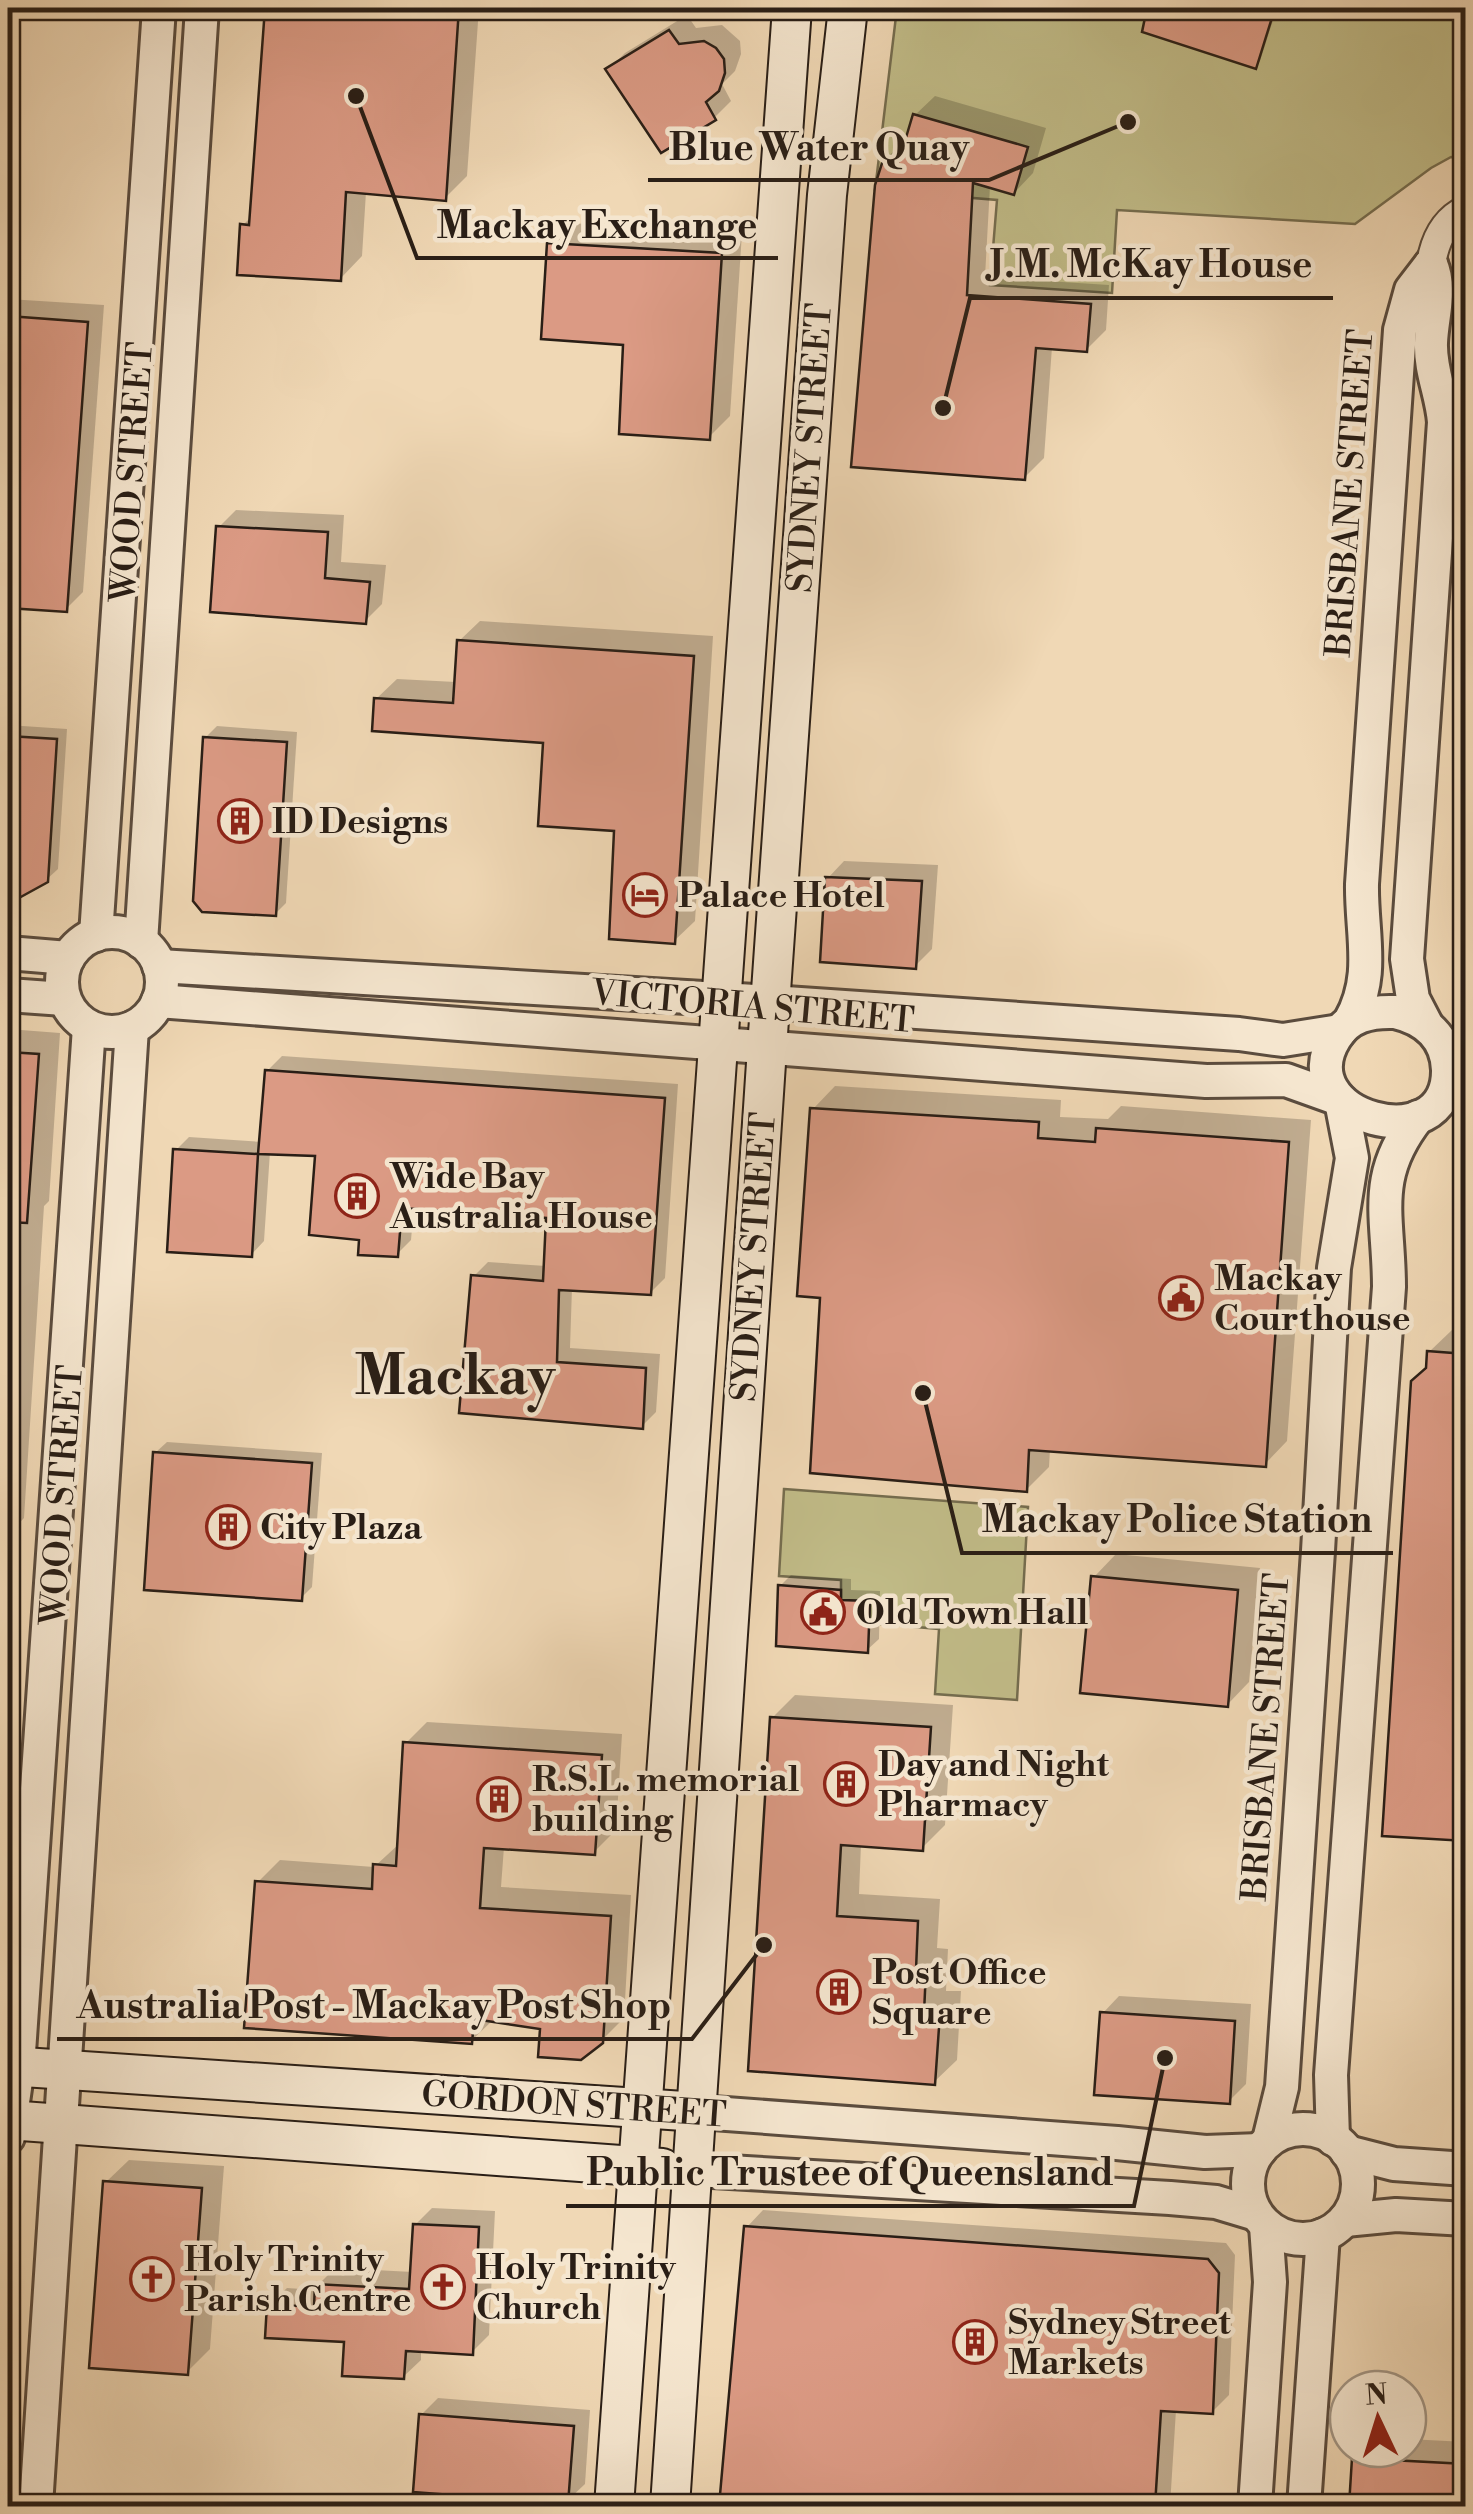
<svg xmlns="http://www.w3.org/2000/svg" width="1473" height="2514" viewBox="0 0 1473 2514" font-family="'Libre Bodoni',serif">
<style>
.green{fill:#c1bc88;stroke:#756d4f;stroke-width:2.5}
.shadow{fill:#0003}
.building{fill:#db9a84;stroke:#291e16;stroke-width:2.5}
.lines{fill:none;stroke-linecap:round;stroke-linejoin:round}
.minor-casing{stroke:#5b4c3e;stroke-width:32}
.tertiary-casing{stroke:#5b4c3e;stroke-width:38}
.secondary-casing{stroke:#291e16;stroke-width:42}
.minor{stroke:#f5e6cf;stroke-width:28}
.tertiary{stroke:#f5e6cf;stroke-width:32}
.secondary{stroke:#f5e6cf;stroke-width:38}
.labels{text-anchor:middle;stroke-width:9;stroke-linejoin:round;paint-order:stroke}
.street-label{font-size:35px;fill:#291e16;stroke:#f5e6cf}
.poi-label{font-size:35px;font-weight:bold;fill:#291e16;stroke:#f5e6cf;text-anchor:start}
.town-label{font-size:55px;font-weight:bold;fill:#291e16;stroke:#f5e6cf}
.leader{fill:none;stroke:#291e16;stroke-width:4}
.callout-dot{fill:#291e16;stroke:#f5e6cf;stroke-width:4}
.callout-label{font-size:38px;text-anchor:middle;font-weight:bold;fill:#291e16;stroke:#f5e6cf;stroke-width:9;stroke-linejoin:round;paint-order:stroke}
</style>
<rect width="100%" height="100%" fill="#f0d8b5"/>
<filter id="stains"><feTurbulence type="fractalNoise" baseFrequency=".002" numOctaves="4"/><feColorMatrix values="0 0 0 0 .2 0 0 0 0 .09 0 0 0 0 .02 0 0 0 .5 -.17"/></filter>
<radialGradient id="worn" r=".72"><stop offset=".6" stop-color="#630" stop-opacity="0"/><stop offset="1" stop-color="#630" stop-opacity=".3"/></radialGradient>
<g class="green">
<polygon points="897,8 1417,8 1465,21 1465,159 1451,157 1431,168 1355,224 1117,210 1112,293 990,285 997,200 875,190"/>
<polygon points="784,1489 1028,1507 1017,1700 935,1694 939,1629 869,1623 870,1602 841,1600 841,1580 779,1576"/>
</g>
<g class="shadow">
<polygon points="268,8 479,8 467,176 445,198 366,192 362,256 340,279 242,226 253,215"/>
<polygon points="1046,8 1074,8 1069,14"/>
<polygon points="1131,8 1277,8 1260,61 1256,66"/>
<polygon points="687,15 696,28 722,25 740,41 741,54 735,71 722,84 731,101 714,118 608,70 625,53"/>
<polygon points="935,96 1046,128 1033,173 1014,193 990,186 985,277 1109,285 1106,330 1086,350 1052,347 1044,458 1024,478 886,158 908,139 915,115"/>
<polygon points="570,223 742,233 730,416 709,437 625,343 549,244"/>
<polygon points="8,299 104,305 83,592 66,609 8,605"/>
<polygon points="236,510 344,515 341,562 386,565 382,604 365,621 219,527"/>
<polygon points="480,621 713,636 695,921 674,941 617,828 546,740 376,699 397,679 456,682 459,641"/>
<polygon points="8,725 67,729 58,869 46,880 8,901"/>
<polygon points="217,726 297,732 286,903 275,914 205,738"/>
<polygon points="844,861 938,865 932,949 915,966 827,879"/>
<polygon points="8,1029 60,1033 49,1201 44,1206 24,1518 8,1535"/>
<polygon points="282,1056 678,1084 665,1278 650,1293 572,1288 570,1348 660,1354 656,1412 642,1426 462,1410 474,1276 488,1262 546,1266 549,1216 414,1206 411,1240 397,1254 362,1237 318,1154 270,1152 264,1241 251,1255 176,1150 189,1137 262,1142 267,1071"/>
<polygon points="835,1086 1061,1100 1060,1117 1108,1119 1121,1106 1311,1120 1287,1441 1265,1464 1050,1449 1049,1467 1026,1490 823,1296 813,1109"/>
<polygon points="1452,1330 1466,1330 1466,1838 1428,1368 1429,1352"/>
<polygon points="167,1442 322,1453 312,1587 301,1598 155,1453"/>
<polygon points="1116,1554 1260,1568 1249,1682 1227,1705 1094,1577"/>
<polygon points="791,1575 851,1579 851,1590 880,1591 879,1639 867,1650 780,1586"/>
<polygon points="795,1695 953,1705 945,1825 922,1848 861,1844 859,1894 940,1899 937,1948 948,1949 946,1991 961,1991 957,2060 934,2082 750,2068 772,1718"/>
<polygon points="427,1722 622,1734 616,1830 594,1852 504,1847 501,1887 631,1895 624,2018 601,2041 543,2026 493,2020 471,2041 258,1882 280,1860 374,1867 399,1844 406,1743"/>
<polygon points="1119,1996 1251,2004 1246,2084 1229,2101 1102,2014"/>
<polygon points="129,2160 224,2166 210,2349 187,2372 106,2182"/>
<polygon points="432,2208 495,2211 489,2335 472,2352 421,2350 421,2360 403,2377 347,2340 269,2305 287,2288 317,2290 318,2285 335,2268 413,2272 415,2225"/>
<polygon points="763,2210 1226,2243 1235,2255 1229,2395 1212,2412 1176,2410 1170,2506 722,2506 746,2228"/>
<polygon points="438,2398 590,2410 585,2484 567,2501 421,2415"/>
<polygon points="1408,2439 1466,2442 1466,2506 1352,2506 1355,2459 1365,2449 1408,2449"/>
</g>
<g class="building">
<polygon points="265,8 459,8 446,201 346,192 341,281 237,275 240,224 249,225"/>
<polygon points="1147,8 1275,8 1256,69 1142,32"/>
<polygon points="669,30 679,44 704,41 716,48 724,59 725,73 719,91 706,102 716,120 661,153 605,69"/>
<polygon points="913,114 1028,147 1014,195 973,183 967,295 1091,304 1087,352 1036,348 1025,480 851,467 875,185 884,157 899,161"/>
<polygon points="547,243 722,253 710,440 619,434 623,345 541,339"/>
<polygon points="8,316 88,322 67,612 8,608"/>
<polygon points="216,526 328,532 325,578 370,582 366,624 210,612"/>
<polygon points="457,640 694,656 675,944 609,939 614,831 538,826 543,743 372,731 374,698 453,703"/>
<polygon points="8,736 57,739 48,882 8,904"/>
<polygon points="203,737 287,742 276,916 202,912 193,901"/>
<polygon points="825,877 922,881 916,969 820,962"/>
<polygon points="8,1052 39,1054 27,1223 8,1222"/>
<polygon points="265,1070 665,1098 651,1295 559,1290 557,1362 646,1368 643,1429 459,1413 471,1275 543,1281 546,1218 402,1208 398,1257 358,1255 359,1240 309,1235 315,1156 258,1154"/>
<polygon points="810,1108 1039,1122 1038,1138 1095,1142 1096,1128 1289,1142 1266,1467 1029,1450 1027,1492 810,1473 820,1298 797,1296"/>
<polygon points="173,1149 258,1154 252,1257 167,1252"/>
<polygon points="1427,1351 1466,1354 1466,1841 1382,1836 1411,1381 1426,1368"/>
<polygon points="153,1452 312,1463 302,1601 144,1590"/>
<polygon points="1091,1576 1238,1590 1228,1707 1080,1693"/>
<polygon points="778,1585 841,1590 841,1600 870,1601 868,1653 776,1646"/>
<polygon points="770,1717 931,1727 923,1851 841,1845 837,1916 918,1921 916,1970 926,1970 924,2013 940,2013 935,2085 748,2071"/>
<polygon points="403,1742 602,1755 595,1855 484,1848 480,1908 611,1916 603,2043 581,2060 538,2057 540,2029 474,2019 472,2044 244,2028 255,1881 372,1889 373,1864 396,1866"/>
<polygon points="1100,2012 1235,2021 1230,2104 1094,2095"/>
<polygon points="103,2181 202,2188 188,2375 89,2368"/>
<polygon points="413,2224 479,2227 473,2355 406,2351 404,2379 342,2376 344,2342 265,2338 267,2304 314,2307 315,2284 409,2289"/>
<polygon points="744,2226 1208,2259 1219,2273 1213,2414 1161,2411 1155,2506 719,2506"/>
<polygon points="419,2414 574,2426 568,2504 413,2492"/>
<polygon points="1352,2458 1466,2464 1466,2506 1349,2506"/>
</g>
<g class="lines">
<g class="minor-casing">
<path id="minor" d="M1433 254C1438 234 1447 219 1466 210"/>
</g>
<g class="tertiary-casing">
<g id="tertiary">
<circle cx="112" cy="982" r="50"/>
<polyline points="96,935 159,8"/>
<polyline points="141,942 202,8"/>
<polyline points="8,953 68,958"/>
<polyline points="159,966 771,1002 1239,1034 1283,1040 1340,1031"/>
<polyline points="8,995 64,999"/>
<polyline points="158,1001 1206,1081 1286,1080 1339,1099"/>
<path d="M1395 1012C1425 1019 1447 1037 1448 1070 1449 1162 1286 1117 1335 1038 1348 1016 1370 1011 1395 1012Z"/>
<path d="M1350 1021C1376 976 1361 933 1362 884L1400 330 1411 290 1431 264"/>
<path d="M1426 1024 1413 999 1407 959 1444 422C1442 395 1430 371 1431 343 1432 315 1442 290 1431 264"/>
<polyline points="699,2112 1117,2143 1205,2152 1260,2150"/>
<circle cx="1303" cy="2184" r="55"/>
<polyline points="8,2137 18,2067 89,1027"/>
<path d="M1333 2139 1331 2075 1389 1287C1389 1216 1370 1178 1418 1117"/>
<polyline points="1269,2140 1282,2087 1318,1551 1334,1268 1352,1158 1341,1101"/>
<polyline points="1347,2152 1394,2164 1466,2169"/>
<polyline points="695,2170 1170,2198 1216,2202 1256,2214"/>
<polyline points="1345,2220 1396,2215 1466,2219"/>
<polyline points="36,2506 132,1028"/>
<polyline points="1255,2506 1270,2282 1266,2226"/>
<polyline points="1304,2506 1323,2235"/>
</g>
</g>
<g class="secondary-casing">
<g id="secondary">
<polyline points="8,2066 699,2112"/>
<polyline points="8,2120 662,2168"/>
<polyline points="614,2506 792,8"/>
<polyline points="670,2506 767,1048 827,195 848,8"/>
</g>
</g>
<use href="#minor" class="minor"/>
<use href="#tertiary" class="tertiary"/>
<use href="#secondary" class="secondary"/>
</g>
<defs>
<g id="building-ring" transform="scale(2.25)"><circle r="9.5" fill="#f5e6cf" stroke="#8f2418" stroke-width="1.5"/><path d="M-4-6H4V6H1V3H-1V6H-4ZM-2.5-4.3h1.7v1.8h-1.7ZM.8-4.3h1.7v1.8H.8ZM-2.5-1h1.7V.8h-1.7ZM.8-1h1.7V.8H.8Z" fill="#8f2418"/></g>
<g id="hotel-ring" transform="scale(2.25)"><circle r="9.5" fill="#f5e6cf" stroke="#8f2418" stroke-width="1.5"/><path d="M-6-4.5h1.5V1H6V5H4.5V3h-9V5H-6ZM-4 0a1.8 1.8 0 1 1 3.6 0ZM.5 0V-2.5h3Q6-2.5 6 0Z" fill="#8f2418"/></g>
<g id="civic-ring" transform="scale(2.25)"><circle r="9.5" fill="#f5e6cf" stroke="#8f2418" stroke-width="1.5"/><path d="M-.6-6.5H3V-4.5H.6V-3L4-1V1h2V6H-6V1h2V-1L-.6-3ZM-1.2 2.5V6h2.4V2.5Z" fill="#8f2418"/></g>
<g id="church-ring" transform="scale(2.25)"><circle r="9.5" fill="#f5e6cf" stroke="#8f2418" stroke-width="1.5"/><path d="M-1.2-6h2.4v3.5h3.3v2.4h-3.3V6h-2.4V-.1h-3.3v-2.4h3.3Z" fill="#8f2418"/></g>
</defs>
<g fill-rule="evenodd">
<use href="#building-ring" x="240" y="821"/>
<use href="#hotel-ring" x="645" y="895"/>
<use href="#building-ring" x="357" y="1196"/>
<use href="#civic-ring" x="1181" y="1298"/>
<use href="#building-ring" x="228" y="1527"/>
<use href="#civic-ring" x="823" y="1612"/>
<use href="#building-ring" x="846" y="1784"/>
<use href="#building-ring" x="499" y="1799"/>
<use href="#building-ring" x="839" y="1992"/>
<use href="#church-ring" x="152" y="2279"/>
<use href="#church-ring" x="443" y="2287"/>
<use href="#building-ring" x="975" y="2342"/>
</g>
<g class="labels">
<g class="street-label">
<text transform="translate(809 448) rotate(-86)" y="12">SYDNEY STREET</text>
<text transform="translate(131 472) rotate(-86)" y="12">WOOD STREET</text>
<text transform="translate(1349 493) rotate(-86)" y="12">BRISBANE STREET</text>
<text transform="translate(753 1006) rotate(5)" y="12">VICTORIA STREET</text>
<text transform="translate(753 1257) rotate(-86)" y="12">SYDNEY STREET</text>
<text transform="translate(61 1495) rotate(-86)" y="12">WOOD STREET</text>
<text transform="translate(1265 1737) rotate(-86)" y="12">BRISBANE STREET</text>
<text transform="translate(574 2104) rotate(4)" y="12">GORDON STREET</text>
</g>
<g class="poi-label">
<text x="272" y="833">ID Designs</text>
<text x="678" y="907">Palace Hotel</text>
<text x="390" y="1188">Wide Bay<tspan x="390" dy="40">Australia House</tspan></text>
<text x="1214" y="1290">Mackay<tspan x="1214" dy="40">Courthouse</tspan></text>
<text x="260" y="1539">City Plaza</text>
<text x="856" y="1624">Old Town Hall</text>
<text x="878" y="1776">Day and Night<tspan x="878" dy="40">Pharmacy</tspan></text>
<text x="532" y="1791">R.S.L. memorial<tspan x="532" dy="40">building</tspan></text>
<text x="872" y="1984">Post Office<tspan x="872" dy="40">Square</tspan></text>
<text x="184" y="2271">Holy Trinity<tspan x="184" dy="40">Parish Centre</tspan></text>
<text x="476" y="2279">Holy Trinity<tspan x="476" dy="40">Church</tspan></text>
<text x="1008" y="2334">Sydney Street<tspan x="1008" dy="40">Markets</tspan></text>
</g>
<g class="town-label">
<text x="455" y="1394">Mackay</text>
</g>
</g>
<path class="leader" d="M1128 122L989 180H648M356 96L417 258H778M943 408L970 298H1333M923 1393L962 1553H1393M764 1945L692 2039H57M1165 2058L1134 2206H566"/>
<g class="callout-dot">
<circle cx="1128" cy="122" r="10"/>
<circle cx="356" cy="96" r="10"/>
<circle cx="943" cy="408" r="10"/>
<circle cx="923" cy="1393" r="10"/>
<circle cx="764" cy="1945" r="10"/>
<circle cx="1165" cy="2058" r="10"/>
</g>
<g class="callout-label">
<text x="819" y="160">Blue Water Quay</text>
<text x="597" y="238">Mackay Exchange</text>
<text x="1151" y="277">J.M. McKay House</text>
<text x="1177" y="1532">Mackay Police Station</text>
<text x="374" y="2018">Australia Post - Mackay Post Shop</text>
<text x="850" y="2185">Public Trustee of Queensland</text>
</g>
<rect width="1473" height="2514" fill="none" stroke="#f0d8b5" stroke-width="40"/>
<rect x="10" y="10" width="1453" height="2494" fill="none" stroke="#291e16" stroke-width="5"/>
<rect x="20" y="20" width="1433" height="2474" fill="none" stroke="#291e16" stroke-width="2.5"/>
<g transform="translate(1378 2419) rotate(356)"><circle r="48" fill="#f5e6cf" stroke="#a39685" stroke-width="2.5"/>
<path d="M0-8L18 38L0 25L-18 38Z" fill="#8f2418"/>
<text y="-15" font-size="28" font-weight="bold" text-anchor="middle" fill="#291e16">N</text>
</g>
<rect width="100%" height="100%" filter="url(#stains)"/>
<rect width="100%" height="100%" fill="url(#worn)"/>
</svg>
